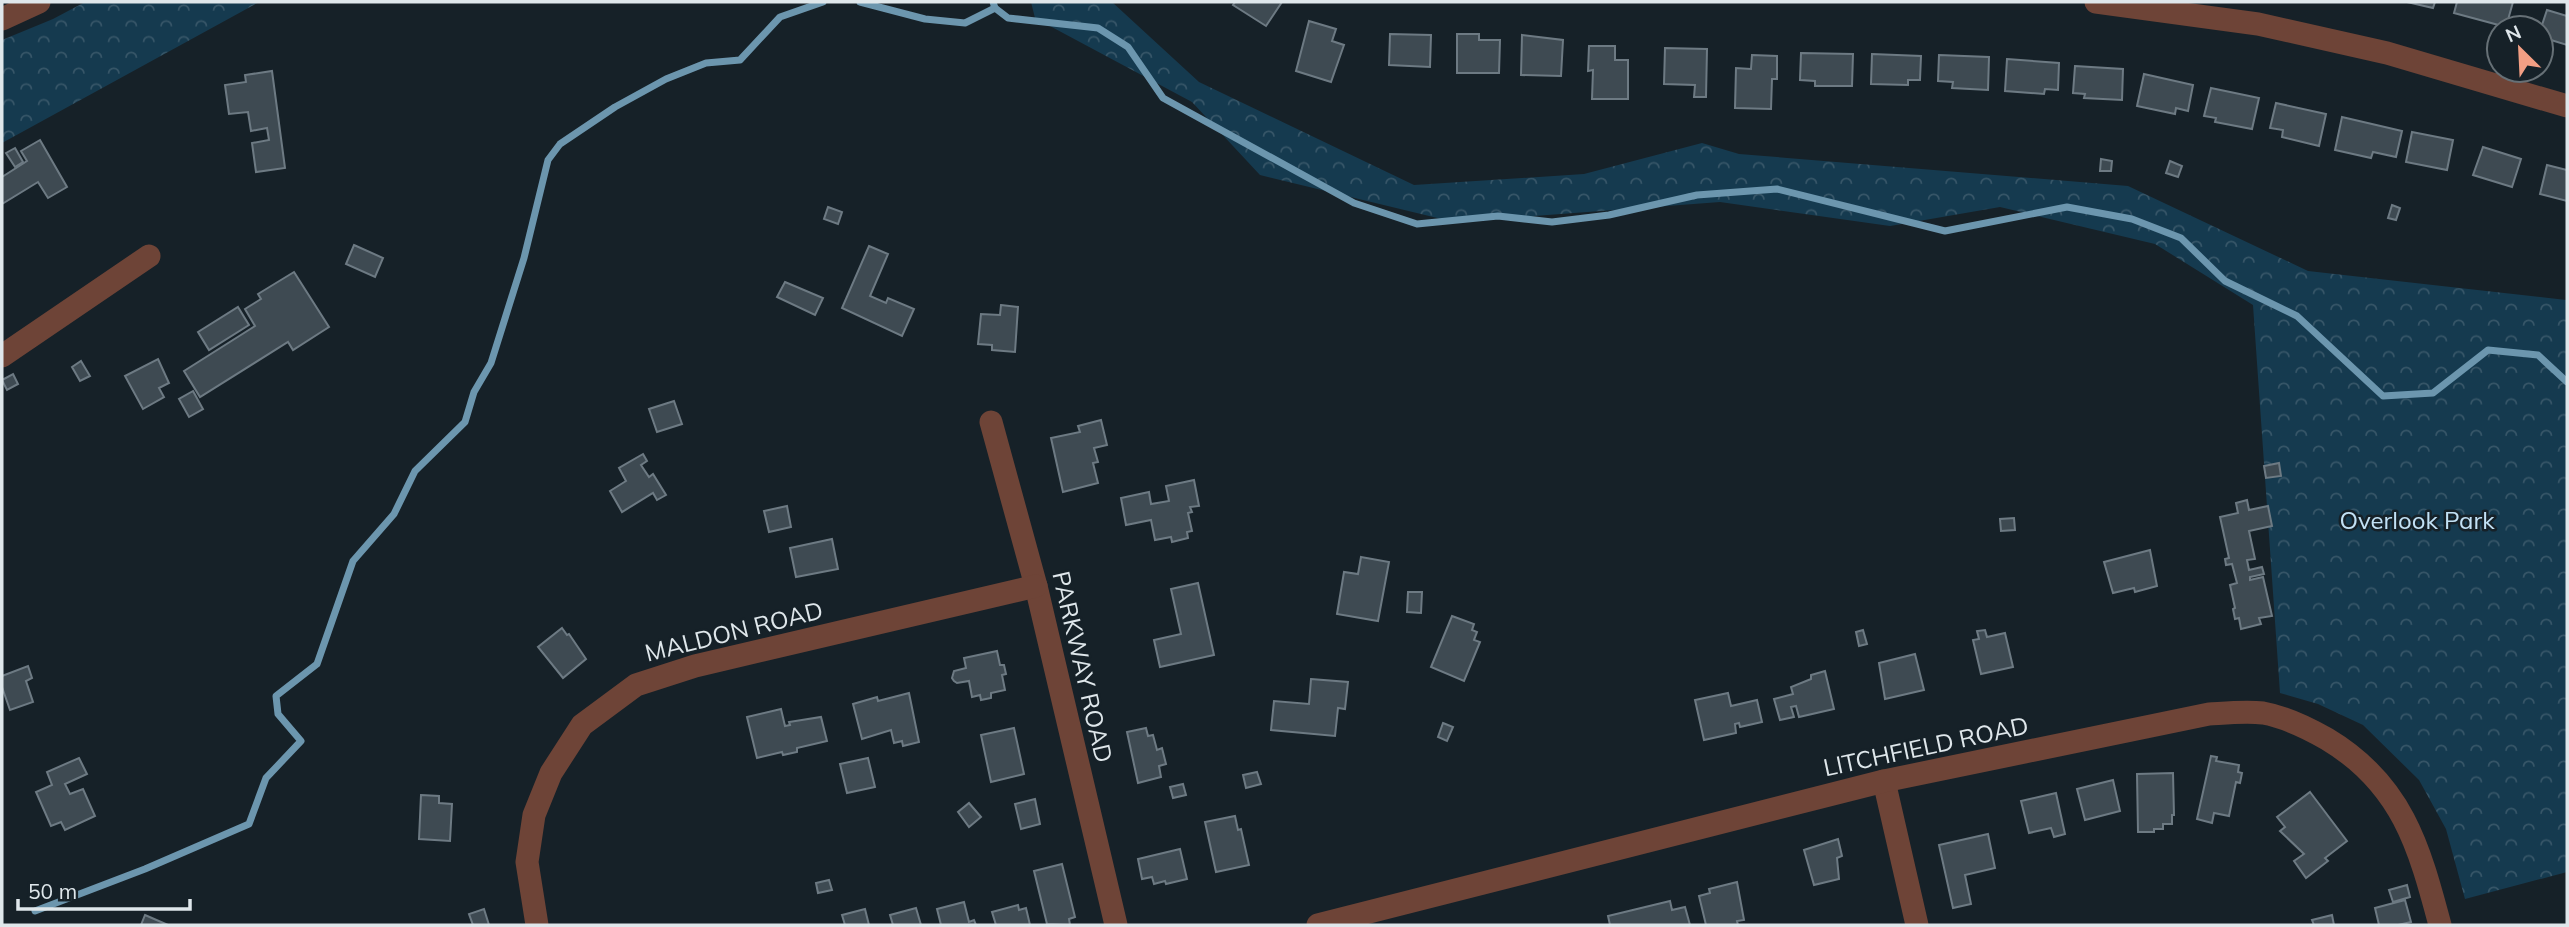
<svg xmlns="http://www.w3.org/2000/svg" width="2569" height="927" viewBox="0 0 2569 927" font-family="Mulish,sans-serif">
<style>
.forest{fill:url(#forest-crowns)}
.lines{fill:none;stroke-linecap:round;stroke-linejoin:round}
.stream{stroke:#6c96ae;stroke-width:7}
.building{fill:#3e4a52;stroke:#6d7a83;stroke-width:2}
.minor{stroke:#6e4437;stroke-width:23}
.labels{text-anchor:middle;stroke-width:5;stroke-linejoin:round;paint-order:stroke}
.park-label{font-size:24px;fill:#c2e1f5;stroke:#162128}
.street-label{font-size:24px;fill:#dfe7eb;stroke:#162128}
</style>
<defs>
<pattern id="forest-crowns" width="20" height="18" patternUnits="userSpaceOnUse" patternTransform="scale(1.75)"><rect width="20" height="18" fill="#153a4f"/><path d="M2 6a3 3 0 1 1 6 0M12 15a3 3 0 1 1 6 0" fill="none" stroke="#375668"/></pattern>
</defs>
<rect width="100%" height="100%" fill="#162128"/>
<g class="forest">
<polygon points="85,2 259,2 2,143 2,40 53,19"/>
<polygon points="1031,2 1112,2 1199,82 1414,185 1584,174 1702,143 1739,154 2128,186 2308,271 2566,300 2567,290 2567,872 2465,899 2446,829 2419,780 2363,725 2318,704 2280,693 2253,305 2155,244 2000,207 1890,226 1720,202 1454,222 1260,175 1192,102 1035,18"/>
</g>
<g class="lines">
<g class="stream">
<polyline points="860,2 925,19 965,23 995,8"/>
<polyline points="993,2 995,8 1008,18 1098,28 1128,47 1163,98 1354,203 1417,224 1498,216 1552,222 1609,215 1697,195 1777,189 1945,231 2067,207 2132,219 2181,238 2225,281 2297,316 2383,396 2433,393 2488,350 2538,355 2567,382"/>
<polyline points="35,911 145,869 249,824 266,778 301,741 278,714 276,696 317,664 353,561 394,514 415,471 465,422 474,392 491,363 524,258 548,160 560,144 615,107 666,79 706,63 740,60 780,17 823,2"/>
</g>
</g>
<g class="building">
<polygon points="1235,2 1282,2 1266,26 1233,5"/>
<polygon points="2407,2 2435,2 2433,8"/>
<polygon points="2457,2 2513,2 2506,27 2454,13"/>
<polygon points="2547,10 2567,16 2567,45 2541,37 2541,28"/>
<polygon points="1309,21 1336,29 1332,41 1344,45 1331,82 1296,71"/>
<polygon points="1390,34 1431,35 1430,67 1389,65"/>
<polygon points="1457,34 1479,34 1479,40 1500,40 1499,73 1457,73"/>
<polygon points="1522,35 1563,40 1561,76 1521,75"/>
<polygon points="1589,46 1615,46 1615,60 1628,60 1628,99 1592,99 1593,70 1588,71"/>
<polygon points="1665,48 1707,49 1706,97 1694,97 1695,85 1664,84"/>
<polygon points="1801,53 1853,54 1852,86 1815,86 1815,81 1800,80"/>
<polygon points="1872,54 1921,56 1920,80 1908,80 1908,85 1871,84"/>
<polygon points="1752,55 1777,56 1777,79 1772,79 1771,109 1735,108 1736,68 1751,69"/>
<polygon points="1939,55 1989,57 1988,90 1952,88 1953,82 1938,81"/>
<polygon points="2007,59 2059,63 2058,90 2045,89 2044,94 2005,91"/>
<polygon points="2075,66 2123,69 2122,100 2084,98 2085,94 2073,93"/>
<polygon points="272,71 285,168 256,172 252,143 269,140 267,128 251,131 248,112 229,114 225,85 246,82 245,75"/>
<polygon points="2144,74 2193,85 2188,111 2176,108 2175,114 2137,106"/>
<polygon points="2211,88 2259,98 2252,129 2215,122 2216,118 2204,116"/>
<polygon points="2276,103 2326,114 2319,146 2282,137 2283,130 2270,128"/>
<polygon points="2342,117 2402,131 2396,157 2373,152 2371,158 2335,150"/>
<polygon points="2412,132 2453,140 2447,170 2406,162"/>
<polygon points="40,140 67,187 48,198 38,182 2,204 2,177 27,161 21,151"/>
<polygon points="2483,147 2521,159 2512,187 2473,175"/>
<polygon points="15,148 23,162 15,167 6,153"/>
<polygon points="2101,159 2112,161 2111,171 2100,171"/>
<polygon points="2170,161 2182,166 2178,177 2166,173"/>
<polygon points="2547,165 2567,170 2567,201 2540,194"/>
<polygon points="2392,205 2400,208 2396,220 2388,218"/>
<polygon points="828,207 842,212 838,224 824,219"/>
<polygon points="354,245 383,258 375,277 346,264"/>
<polygon points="869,246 888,254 870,296 886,303 888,298 914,309 902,336 842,308"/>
<polygon points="294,272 329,327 293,350 288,342 200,397 184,371 255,326 245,309 261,299 258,294"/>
<polygon points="785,282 823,298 815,315 777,297"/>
<polygon points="1001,305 1018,307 1015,352 992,350 992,345 978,344 981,314 1000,315"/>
<polygon points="238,307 249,325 209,350 198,332"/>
<polygon points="158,359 169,383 159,388 164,397 143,409 125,376"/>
<polygon points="81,361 90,376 80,381 72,367"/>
<polygon points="13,374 18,384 7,390 2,380"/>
<polygon points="193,391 203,409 189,417 179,399"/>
<polygon points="674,401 682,424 657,432 649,409"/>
<polygon points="1101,420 1107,445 1094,448 1098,462 1093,463 1098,483 1063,492 1051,438 1080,432 1078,426"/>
<polygon points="643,454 647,461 641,465 649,477 653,474 666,495 657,500 653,493 622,512 610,491 626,481 619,468"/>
<polygon points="2279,463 2281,476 2266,478 2264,466"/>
<polygon points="1194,480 1199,506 1190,507 1192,512 1188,513 1192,531 1187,532 1188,538 1172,542 1171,537 1155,540 1151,520 1126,525 1121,498 1149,492 1151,504 1169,501 1166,486"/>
<polygon points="2247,500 2249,510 2268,506 2272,526 2249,531 2255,559 2247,560 2249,570 2262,567 2264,574 2250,577 2250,580 2263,577 2272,616 2259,618 2261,624 2241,629 2239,618 2235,619 2233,609 2235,608 2230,585 2237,583 2232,564 2226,565 2225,559 2229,558 2220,517 2238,513 2236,503"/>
<polygon points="787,506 791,527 769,532 764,511"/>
<polygon points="2014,518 2015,530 2001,531 2000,519"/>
<polygon points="832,539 838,569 796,577 790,548"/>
<polygon points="2150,550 2157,586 2135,592 2134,588 2113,593 2104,562"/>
<polygon points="1361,557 1389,562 1378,621 1337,614 1344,572 1358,574"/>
<polygon points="1198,583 1214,655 1160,667 1154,640 1181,634 1171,589"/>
<polygon points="1408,592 1422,592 1421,613 1407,612"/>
<polygon points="1452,616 1474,624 1472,630 1477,632 1474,640 1480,642 1464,681 1431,667"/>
<polygon points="562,628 567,635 569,634 586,659 563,678 538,647"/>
<polygon points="1863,630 1867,644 1859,646 1856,632"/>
<polygon points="1985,630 1987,637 2005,633 2013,667 1981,674 1973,640 1979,639 1977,631"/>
<polygon points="997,651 1000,665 1004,665 1006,674 1002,675 1005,690 991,693 991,698 981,700 980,695 972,697 969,681 957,683 954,681 952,678 954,671 966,668 964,658"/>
<polygon points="1915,654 1924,690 1885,699 1879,663"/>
<polygon points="28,666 32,678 26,681 33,702 10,710 2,687 2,676"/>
<polygon points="1825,671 1834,709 1799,717 1796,706 1791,707 1794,717 1780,720 1774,699 1793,694 1791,687 1811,679 1811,675"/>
<polygon points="1311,679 1348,682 1345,709 1338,708 1335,736 1271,730 1274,701 1309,704"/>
<polygon points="909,693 919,742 903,746 902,741 894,743 891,730 862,739 853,704 877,697 878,701"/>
<polygon points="1728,693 1731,706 1757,700 1762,722 1740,727 1739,723 1735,724 1736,733 1704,740 1695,700"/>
<polygon points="781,709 785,726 790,725 789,722 821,717 827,741 797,748 797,752 783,755 782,752 757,758 747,717"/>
<polygon points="1443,723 1453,727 1447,741 1438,737"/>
<polygon points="1014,728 1024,774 991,782 981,735"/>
<polygon points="1146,728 1148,736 1153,735 1157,750 1162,748 1166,764 1159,766 1161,777 1138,783 1127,732"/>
<polygon points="2211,756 2217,757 2216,761 2239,765 2238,772 2242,773 2240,783 2236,782 2229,816 2214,813 2212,823 2197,819"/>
<polygon points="79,758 87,774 65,784 70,794 83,789 95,816 65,830 61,822 51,826 36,792 52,785 47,772"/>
<polygon points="868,758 875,787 847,793 840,764"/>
<polygon points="1257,772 1261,784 1246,788 1243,775"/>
<polygon points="2173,773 2174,815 2172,815 2172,824 2163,824 2163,829 2154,829 2154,832 2138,832 2137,774"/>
<polygon points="2113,780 2120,811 2085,820 2077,789"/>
<polygon points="1183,784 1186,795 1173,798 1170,787"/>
<polygon points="2310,792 2347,841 2325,858 2328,861 2306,878 2294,861 2304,854 2280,831 2285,827 2277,817"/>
<polygon points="2056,793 2065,834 2054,837 2051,828 2029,833 2021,801"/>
<polygon points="421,795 439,796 439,803 452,804 450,841 419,839"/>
<polygon points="1035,799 1040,824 1021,829 1015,804"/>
<polygon points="969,803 981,817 969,827 958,812"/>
<polygon points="1235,816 1238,830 1241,829 1249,865 1216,872 1205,822"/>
<polygon points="1988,834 1995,868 1965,875 1971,904 1953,908 1939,845"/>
<polygon points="1838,839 1842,856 1837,858 1839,879 1814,885 1804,850"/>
<polygon points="1180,849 1187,879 1166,884 1165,881 1154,884 1152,877 1142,879 1138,859"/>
<polygon points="1062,864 1075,917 1069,919 1070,925 1047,924 1034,871"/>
<polygon points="829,880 832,890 818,893 816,883"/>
<polygon points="1737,882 1744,920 1737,921 1738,925 1706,925 1699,896 1710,893 1709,889"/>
<polygon points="2407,885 2410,897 2393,902 2389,890"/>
<polygon points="2405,900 2411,922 2398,925 2379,925 2375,908"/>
<polygon points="1670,901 1672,910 1685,907 1690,925 1610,925 1608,916"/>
<polygon points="964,902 969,922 974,920 976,925 941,925 937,909"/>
<polygon points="1018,905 1019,910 1026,908 1030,925 996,925 992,912"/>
<polygon points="916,908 921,925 893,925 890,915"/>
<polygon points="484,909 489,925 473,925 469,914"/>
<polygon points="865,909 869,925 845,925 842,915"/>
<polygon points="145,915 168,925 141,925"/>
<polygon points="2332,915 2334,925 2314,925 2312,920"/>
</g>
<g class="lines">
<g class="minor">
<polyline points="2096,2 2258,24 2387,53 2567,106"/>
<polyline points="2,19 39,2"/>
<polyline points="2,356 149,256"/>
<polyline points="991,422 1036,586 1116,925"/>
<polyline points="1884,781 1917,925"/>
<polyline points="537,925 527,862 534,815 551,773 582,725 636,685 695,666 1036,586"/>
<path d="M1318 925 1884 781 2209 714C2226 713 2246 711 2263 713 2285 717 2308 728 2327 739 2402 784 2419 846 2440 925"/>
</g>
</g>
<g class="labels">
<g class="park-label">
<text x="2417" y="529">Overlook Park</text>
</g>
<g class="street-label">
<text transform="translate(734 632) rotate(-14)" y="8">MALDON ROAD</text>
<text transform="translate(1082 667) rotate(77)" y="8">PARKWAY ROAD</text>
<text transform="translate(1926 747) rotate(-12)" y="8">LITCHFIELD ROAD</text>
</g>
</g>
<rect width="2569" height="927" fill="none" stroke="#dfe7eb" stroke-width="7"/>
<g transform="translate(2520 49) rotate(336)"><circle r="33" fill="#162128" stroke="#667076" stroke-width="2"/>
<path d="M0-5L12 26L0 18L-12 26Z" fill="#f39f84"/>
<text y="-10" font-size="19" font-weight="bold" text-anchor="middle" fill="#dfe7eb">N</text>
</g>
<path d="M18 899v10h172v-10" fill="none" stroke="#dfe7eb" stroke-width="3.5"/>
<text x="28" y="899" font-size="21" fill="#dfe7eb" stroke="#162128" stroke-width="5" paint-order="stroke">50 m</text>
</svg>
